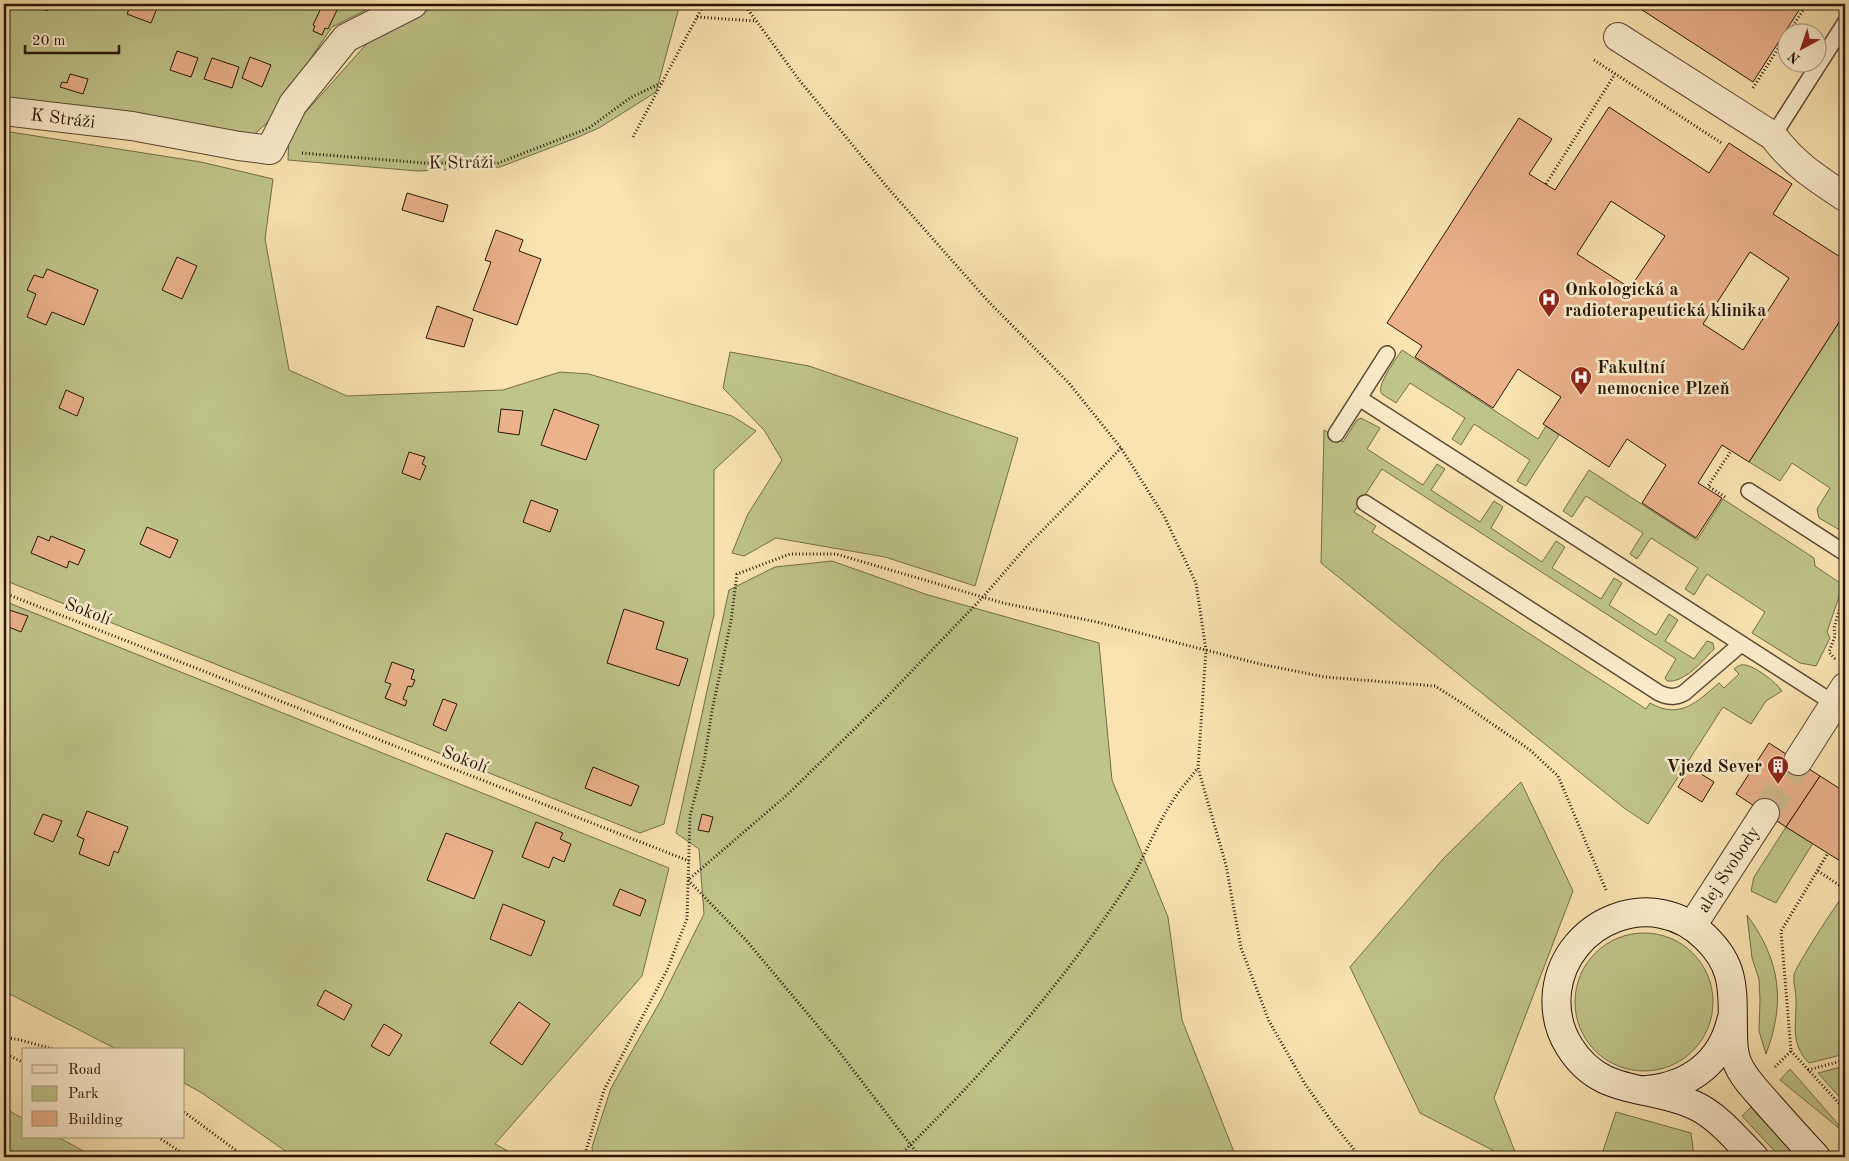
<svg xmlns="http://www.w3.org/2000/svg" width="1849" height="1161" viewBox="0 0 1849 1161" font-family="'Old Standard TT',serif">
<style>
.green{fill:#bfc48a;stroke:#746c49}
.building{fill:#ebb28c;stroke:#281408;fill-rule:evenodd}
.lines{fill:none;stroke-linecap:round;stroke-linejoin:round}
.street-tunnel{stroke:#cfba8f;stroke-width:28;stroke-dasharray:28 14;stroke-linecap:butt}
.lane-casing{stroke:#5c4832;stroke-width:18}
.street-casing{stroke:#5c4832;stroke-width:30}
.secondary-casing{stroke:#281408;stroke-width:30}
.path{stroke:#281408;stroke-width:3;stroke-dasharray:1 2.5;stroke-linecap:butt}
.lane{stroke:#fbedcc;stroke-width:15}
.street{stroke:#fbedcc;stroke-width:28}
.secondary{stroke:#fbedcc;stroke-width:28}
.labels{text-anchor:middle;stroke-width:5;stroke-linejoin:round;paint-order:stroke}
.street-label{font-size:18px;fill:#281408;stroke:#fbedcc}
.poi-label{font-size:18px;font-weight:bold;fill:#281408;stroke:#fbedcc;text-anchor:start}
</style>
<rect width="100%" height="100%" fill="#f9e4b1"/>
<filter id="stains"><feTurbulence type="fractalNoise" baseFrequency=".004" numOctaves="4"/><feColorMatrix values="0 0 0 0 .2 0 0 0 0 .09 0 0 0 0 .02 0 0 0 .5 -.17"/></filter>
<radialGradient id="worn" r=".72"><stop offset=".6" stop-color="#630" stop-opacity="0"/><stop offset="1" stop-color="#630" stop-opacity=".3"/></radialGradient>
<g class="green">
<polygon points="4,4 378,4 332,27 267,123 251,137 4,102"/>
<polygon points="440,4 680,4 656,92 599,128 576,138 500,167 418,171 288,160 289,131 370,40"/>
<polygon points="4,131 201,162 273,179 265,239 289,370 347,396 503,390 560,372 589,374 732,416 756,431 714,470 714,615 664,824 640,833 4,580"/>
<polygon points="1845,313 1845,533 1819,518 1817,509 1830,488 1792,463 1780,481 1749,462"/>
<path d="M1402 350 1538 439 1546 426 1559 435 1526 486 1517 481 1530 460 1474 424 1461 445 1452 439 1465 418 1410 383 1396 403C1392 400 1386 397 1382 394 1375 386 1397 358 1402 350Z"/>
<polygon points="730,352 809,366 1018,438 975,586 885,557 776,538 744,556 732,553 748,514 782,460 764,430 723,388"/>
<path d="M1361 418 1380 428 1367 449 1423 485 1437 464 1445 469 1431 490 1480 522 1494 501 1503 507 1491 528 1542 562 1556 541 1565 547 1552 568 1601 599 1614 578 1622 583 1609 605 1656 635 1669 614 1678 620 1665 641 1694 659 1707 641 1713 643 1714 649C1702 661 1685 683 1667 681L1665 678 1676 659 1382 469 1354 512 1376 526 1372 532 1646 709 1650 703C1680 720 1697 702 1719 683L1724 688 1739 674 1734 669C1738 666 1741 664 1745 665 1755 666 1777 683 1782 691L1766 701 1751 724 1723 707 1648 824 1624 808 1321 563 1324 430 1343 442 1357 420Z"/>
<polygon points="1589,470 1697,540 1723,499 1814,558 1815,566 1843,585 1827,632 1830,638 1816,666 1800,663 1752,633 1765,612 1707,574 1694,595 1685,589 1698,568 1651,538 1637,559 1630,554 1643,533 1586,496 1572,517 1563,511"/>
<polygon points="832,561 928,595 1099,643 1112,780 1168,917 1182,1020 1236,1157 593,1157 592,1147 611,1088 661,1000 704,914 699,849 676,833 729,590 775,567"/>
<polygon points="4,601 669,868 642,976 495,1144 519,1157 294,1157 202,1093 184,1083 184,1050 118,1050 4,991"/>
<polygon points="1521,782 1573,891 1494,1098 1517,1157 1506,1157 1420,1113 1350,967 1443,859"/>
<polygon points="1786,827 1813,843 1776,903 1751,891 1754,877"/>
<path d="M1845 894V1054L1809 1063C1789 1043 1797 1023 1796 998 1796 991 1793 983 1794 975 1794 969 1839 899 1845 894Z"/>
<path d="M1747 915C1780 960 1786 1001 1766 1054L1759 1031 1760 1000 1759 979 1752 958Z"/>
<circle cx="1644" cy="1002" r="69"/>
<polygon points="1845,1066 1845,1103 1818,1073"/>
<polygon points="1790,1069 1845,1132 1845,1133 1780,1080"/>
<polygon points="1751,1107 1799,1157 1780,1157 1742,1116"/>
<polygon points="4,1108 24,1119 24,1137 58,1137 94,1157 4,1157"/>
<polygon points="1616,1112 1691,1133 1694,1157 1601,1157"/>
</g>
<g class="building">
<polygon points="32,4 51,4 47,11"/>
<polygon points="131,4 145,4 157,8 151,23 127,14"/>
<polygon points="323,4 328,4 338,8 328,29 325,28 322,35 313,31 315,26 313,25"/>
<polygon points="1633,4 1803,4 1753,82"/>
<polygon points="177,51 198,58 191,77 170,70"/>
<polygon points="250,57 271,65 262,87 242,78"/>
<polygon points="212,58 239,67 232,88 204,79"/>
<polygon points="70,74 88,79 83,94 60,87 62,82 67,83"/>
<path d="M1609 107 1709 173 1729 143 1792 184 1773 214 1845 260V313L1749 462 1722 445 1698 483 1722 498 1696 538 1642 503 1666 465 1627 439 1609 467 1543 424 1561 397 1518 369 1493 408 1415 357 1422 346 1387 323 1519 118 1552 139 1529 174 1555 190ZM1611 201 1665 236 1630 288 1577 254ZM1750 252 1789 278 1743 350 1703 324Z"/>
<polygon points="407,193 448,205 443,222 402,210"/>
<polygon points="496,230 523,240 519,251 541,259 517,325 473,310 491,262 485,260"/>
<polygon points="177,257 197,266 182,299 162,290"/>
<polygon points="47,269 98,290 84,325 52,312 46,325 27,317 36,294 27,290 34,275 43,278"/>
<polygon points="437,306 473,319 464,347 426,338"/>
<polygon points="66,390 84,398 77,416 59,408"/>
<polygon points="501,409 523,411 519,435 498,432"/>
<polygon points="554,409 599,425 586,460 541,445"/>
<polygon points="409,452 425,457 422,464 426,466 420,480 402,473"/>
<polygon points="531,500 558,510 550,532 523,522"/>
<polygon points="147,527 178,540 170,558 140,544"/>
<polygon points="38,536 49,541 51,536 85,550 78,565 69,561 67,568 31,553"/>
<polygon points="6,609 28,616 21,632 4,625 4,616"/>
<polygon points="624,609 664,622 656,649 688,659 679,686 607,663"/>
<polygon points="392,662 414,670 411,679 415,680 412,687 408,686 403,699 407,701 405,706 385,698 391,684 385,682"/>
<polygon points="443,699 457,704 446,731 433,725"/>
<polygon points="1769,743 1820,776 1786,827 1736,794"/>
<polygon points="593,767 639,786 631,806 585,788"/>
<polygon points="1690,767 1714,782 1702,802 1678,787"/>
<polygon points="1820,776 1845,792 1845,864 1786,827"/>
<polygon points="87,811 128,827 118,853 114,851 109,866 79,854 84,839 77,836"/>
<polygon points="43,814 62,821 53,842 34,834"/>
<polygon points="702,814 713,817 709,832 698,830"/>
<polygon points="536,822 563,833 560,839 571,844 564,862 553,857 549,868 522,857"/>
<polygon points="446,833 493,851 474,899 427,880"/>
<polygon points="620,889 646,900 640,916 613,905"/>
<polygon points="503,904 545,921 531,956 490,939"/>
<polygon points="325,990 352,1005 344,1020 317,1005"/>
<polygon points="519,1002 550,1024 522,1065 490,1043"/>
<polygon points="384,1024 402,1035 389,1056 371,1046"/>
</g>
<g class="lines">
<polyline class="street-tunnel" points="1765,813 1798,761"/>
<g class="lane-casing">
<g id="lane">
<polyline points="1773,136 1845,23"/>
<polyline points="1387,354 1359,398 1835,704"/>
<polyline points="1336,434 1359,398"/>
<polyline points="1749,491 1845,553"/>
<path d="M1365 503 1659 693C1668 697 1675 698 1684 693L1741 644"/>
</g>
</g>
<g class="street-casing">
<g id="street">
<path d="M1618 37 1773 136C1794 164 1816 178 1845 197"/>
<polyline points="4,111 132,126 239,146 270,150 293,104 346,38 413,4"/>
<polyline points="1798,761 1845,687"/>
<polyline points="1692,926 1765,813"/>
</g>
</g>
<g class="secondary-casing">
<g id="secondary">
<path d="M1647 1090C1689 1086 1721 1063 1731 1021"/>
<path d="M1754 1157C1736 1139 1718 1116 1694 1105 1647 1084 1600 1097 1569 1046 1559 1030 1555 1010 1557 991 1566 920 1654 885 1706 938 1737 968 1732 993 1733 1032 1733 1042 1733 1052 1737 1062 1743 1078 1757 1091 1768 1104 1784 1122 1800 1140 1816 1157"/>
</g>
</g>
<g class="path">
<polyline points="744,4 800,81 887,187 987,300 1068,382 1121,448 1164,516 1196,583 1206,650 1198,768 1226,865 1241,948 1269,1021 1305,1084 1332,1122 1360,1157"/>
<polyline points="697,17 756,21"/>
<polyline points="1789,32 1807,4"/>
<polyline points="1594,60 1723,144"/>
<polyline points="1753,88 1786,36"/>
<polyline points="633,137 704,4"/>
<polyline points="302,153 424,163 498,163 589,128 630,98 663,82"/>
<polyline points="1546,184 1615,74"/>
<polyline points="1725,497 1708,486 1731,451"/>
<polyline points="4,593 689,861"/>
<polyline points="1835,659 1829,652 1835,636 1834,628 1845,590"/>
<polyline points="1818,871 1845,889"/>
<polyline points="4,1037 20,1040 57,1050"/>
<polyline points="1791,1051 1845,1110"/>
<polyline points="4,1053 24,1063"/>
<polyline points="1775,1067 1791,1051 1781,931 1828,853"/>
<polyline points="1808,1070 1845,1060"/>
<polyline points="184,1112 245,1157"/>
<polyline points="158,1137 188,1157"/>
<polyline points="585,1157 585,1154 604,1090 667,970 687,919 690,816 704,762 712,711 731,621 737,574 790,554 836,554 1003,603 1097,622 1260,664 1325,677 1435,686 1462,703 1530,750 1558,776 1606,890"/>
<path d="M898 1157C985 1073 1065 981 1131 879 1146 854 1156 826 1172 802 1179 790 1189 780 1197 769"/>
<polyline points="920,1157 837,1049 746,940 688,880 787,795 882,702 983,597 1027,546 1073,499 1121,448"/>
</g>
<use href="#lane" class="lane"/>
<use href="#street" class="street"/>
<use href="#secondary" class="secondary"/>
</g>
<defs>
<g id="hospital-pin" transform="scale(1.125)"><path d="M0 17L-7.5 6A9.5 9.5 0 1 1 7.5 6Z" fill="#8f2418" stroke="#fbedcc"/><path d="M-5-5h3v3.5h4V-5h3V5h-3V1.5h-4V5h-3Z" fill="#fff"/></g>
<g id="building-pin" transform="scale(1.125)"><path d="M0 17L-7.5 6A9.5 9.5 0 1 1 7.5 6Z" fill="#8f2418" stroke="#fbedcc"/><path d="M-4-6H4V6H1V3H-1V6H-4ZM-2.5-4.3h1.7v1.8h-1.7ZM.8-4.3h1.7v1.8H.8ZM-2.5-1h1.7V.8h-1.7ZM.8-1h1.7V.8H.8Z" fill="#fff"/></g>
</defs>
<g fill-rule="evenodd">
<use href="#hospital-pin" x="1549" y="299"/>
<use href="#hospital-pin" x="1581" y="377"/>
<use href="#building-pin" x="1778" y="766"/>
</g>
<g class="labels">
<g class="street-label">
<text transform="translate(63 118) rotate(7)" y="6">K Stráži</text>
<text transform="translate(461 162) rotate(-1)" y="6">K Stráži</text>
<text transform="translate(88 611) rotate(21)" y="6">Sokolí</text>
<text transform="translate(465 759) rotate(21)" y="6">Sokolí</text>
<text transform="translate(1728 869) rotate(-57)" y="6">alej Svobody</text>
</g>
<g class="poi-label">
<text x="1565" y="295">Onkologická a<tspan x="1565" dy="21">radioterapeutická klinika</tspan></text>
<text x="1597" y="373">Fakultní<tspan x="1597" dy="21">nemocnice Plzeň</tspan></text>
<text x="1762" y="772" text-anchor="end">Vjezd Sever</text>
</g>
</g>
<rect width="1849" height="1161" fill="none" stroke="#f9e4b1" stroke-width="20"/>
<rect x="5" y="5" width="1839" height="1151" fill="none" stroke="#281408" stroke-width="2.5"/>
<rect x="10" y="10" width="1829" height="1141" fill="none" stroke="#281408"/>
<rect x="22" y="1048" width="162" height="90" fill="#fbedcc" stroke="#a7967e"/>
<rect x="32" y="1065" width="25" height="8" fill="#fbedcc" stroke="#a7967e"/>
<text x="68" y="1074" font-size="15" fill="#281408">Road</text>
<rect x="32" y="1086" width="25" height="15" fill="#bfc48a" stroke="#a7967e"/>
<text x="68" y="1098" font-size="15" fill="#281408">Park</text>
<rect x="32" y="1111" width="25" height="15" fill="#ebb28c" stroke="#a7967e"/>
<text x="68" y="1124" font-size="15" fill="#281408">Building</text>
<g transform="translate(1802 48) rotate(220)"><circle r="24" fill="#fbedcc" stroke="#a7967e"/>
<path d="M0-4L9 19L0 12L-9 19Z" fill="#8f2418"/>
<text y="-8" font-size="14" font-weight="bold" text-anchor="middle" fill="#281408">N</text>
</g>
<path d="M25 45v8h94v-8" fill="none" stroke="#281408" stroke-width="2.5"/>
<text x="32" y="45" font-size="15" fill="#281408" stroke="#fbedcc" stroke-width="4" paint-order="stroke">20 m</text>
<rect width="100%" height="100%" filter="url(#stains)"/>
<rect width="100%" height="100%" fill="url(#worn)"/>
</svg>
